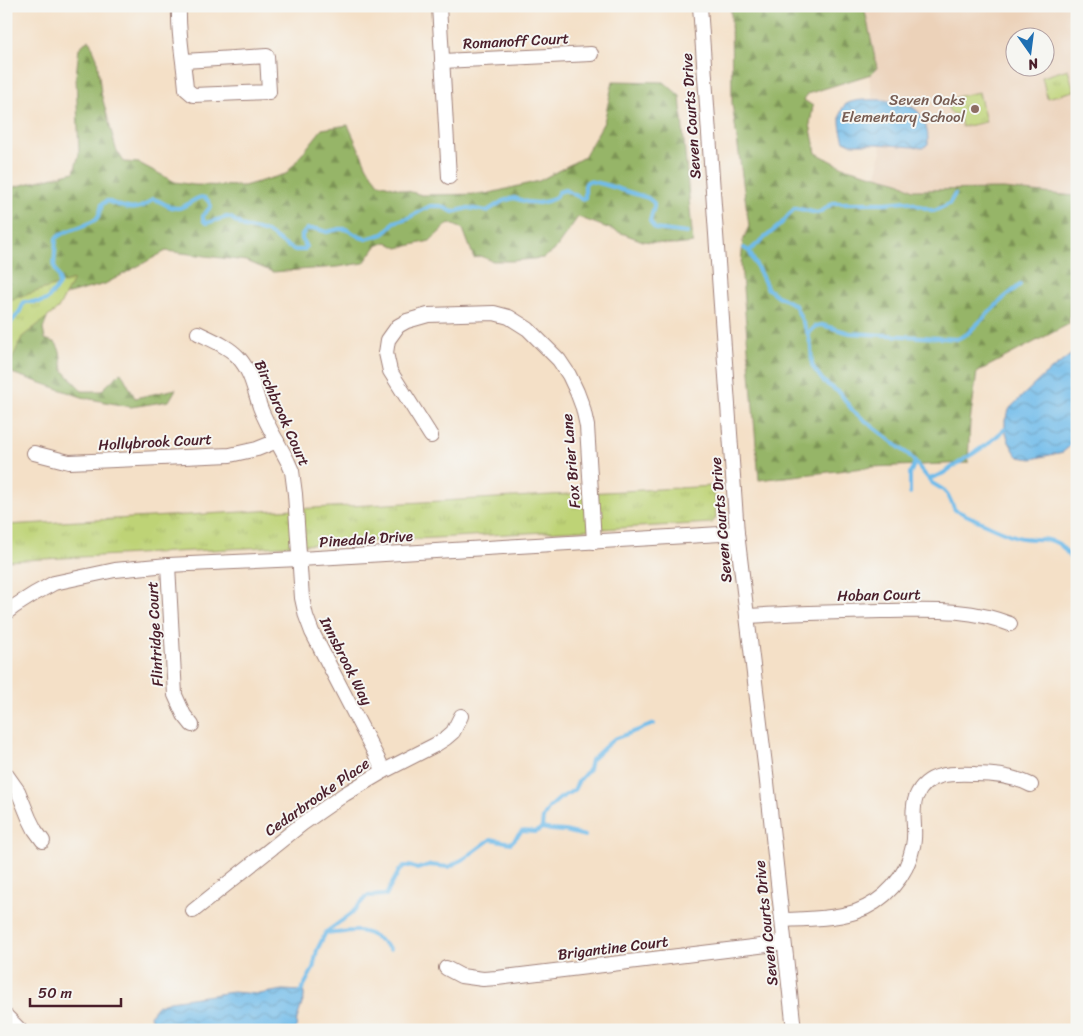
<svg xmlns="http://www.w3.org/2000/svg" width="1083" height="1036" viewBox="0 0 1083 1036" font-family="Sriracha,sans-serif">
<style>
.built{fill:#ecd2b9;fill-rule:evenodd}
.forest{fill:url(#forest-firs);stroke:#706a49}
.park{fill:url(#park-tufts);stroke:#847950}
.water{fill:url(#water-waves);stroke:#5e6e8a}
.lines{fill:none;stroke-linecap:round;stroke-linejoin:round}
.stream{stroke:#71bcea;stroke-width:4}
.minor-casing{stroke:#9f8079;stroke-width:16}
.minor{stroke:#fff;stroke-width:14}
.education-dot{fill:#8d6e63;stroke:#f6f6f2;stroke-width:2}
.labels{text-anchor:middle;stroke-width:4;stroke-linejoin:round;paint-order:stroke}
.street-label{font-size:15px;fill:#4a1f2b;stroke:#f6f6f2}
.education-label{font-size:15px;fill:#785e54;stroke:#f6f6f2;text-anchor:end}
</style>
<defs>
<pattern id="forest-firs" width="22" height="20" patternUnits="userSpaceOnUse" patternTransform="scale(1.25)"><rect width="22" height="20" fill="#96b567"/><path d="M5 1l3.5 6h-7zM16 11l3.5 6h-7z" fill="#7c9355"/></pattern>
<pattern id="park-tufts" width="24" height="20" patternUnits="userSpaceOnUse" patternTransform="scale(1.25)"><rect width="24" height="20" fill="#bed376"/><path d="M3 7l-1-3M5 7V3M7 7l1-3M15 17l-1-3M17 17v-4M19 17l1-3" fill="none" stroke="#a5b566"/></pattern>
<pattern id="water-waves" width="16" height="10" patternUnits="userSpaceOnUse" patternTransform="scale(1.25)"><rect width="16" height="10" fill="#71bcea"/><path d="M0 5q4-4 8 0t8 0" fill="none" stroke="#5f98be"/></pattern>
</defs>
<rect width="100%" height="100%" fill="#f6f6f2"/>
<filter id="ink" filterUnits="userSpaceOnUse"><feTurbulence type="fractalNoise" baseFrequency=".02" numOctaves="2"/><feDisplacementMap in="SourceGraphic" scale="10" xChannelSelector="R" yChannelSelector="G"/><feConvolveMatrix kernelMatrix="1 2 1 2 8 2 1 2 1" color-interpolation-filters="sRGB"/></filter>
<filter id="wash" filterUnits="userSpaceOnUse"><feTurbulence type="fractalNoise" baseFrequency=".0096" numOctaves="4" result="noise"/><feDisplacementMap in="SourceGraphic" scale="20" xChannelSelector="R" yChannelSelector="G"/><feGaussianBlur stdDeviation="1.12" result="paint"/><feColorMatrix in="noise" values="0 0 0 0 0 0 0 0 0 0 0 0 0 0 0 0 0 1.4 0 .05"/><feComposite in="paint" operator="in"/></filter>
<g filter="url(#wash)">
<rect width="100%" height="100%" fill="#f4e0c7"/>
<path class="built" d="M858 6H1077V208L869 225 881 151ZM1016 38H1046V68H1016Z"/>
<g class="forest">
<polygon points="731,6 864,6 877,68 871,74 807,94 804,100 813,106 810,124 816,153 843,167 899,182 913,190 1003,189 1075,196 1069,324 977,372 970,422 968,463 872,467 759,480 741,264 743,241 749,226 732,103"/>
<polygon points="89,39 97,58 101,93 116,149 124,162 139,163 175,182 194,185 244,186 286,174 322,129 348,125 367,167 379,183 422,195 486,194 539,181 584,157 604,122 613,81 664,82 680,96 693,243 675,245 643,241 578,217 554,251 543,258 512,261 493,261 480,256 474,258 463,229 449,223 430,241 398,248 387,242 376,246 364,263 337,267 273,272 246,261 166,251 105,284 65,295 51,308 43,329 45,339 56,343 60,351 63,370 82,391 101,391 121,372 135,398 176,389 169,401 131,407 85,398 6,371 6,189 74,172 79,154 76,76 79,48"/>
</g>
<g class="park">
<polygon points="1068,69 1074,91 1047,98 1042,77"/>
<path d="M979 92 986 122 962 127 959 115C955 114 951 114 949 110 942 96 971 94 979 92Z"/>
<polygon points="73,280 58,309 22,337 10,364 6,367 6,301"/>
<polygon points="714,486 716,518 712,523 6,561 6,525"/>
</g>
<g class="water">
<path d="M884 100C893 102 904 103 912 107 924 113 929 132 928 144L923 148 879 144H851L844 141C840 129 835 106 851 102 861 99 874 100 884 100Z"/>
<polygon points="1077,350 1077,440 1063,452 1032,459 1019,457 1016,454 1009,442 1005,429 1005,420 1010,408 1042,377"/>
<polygon points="283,990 301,991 304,993 304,998 297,1019 296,1030 155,1030 150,1016 154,1009 158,1005 170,1001 232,992 259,994"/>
</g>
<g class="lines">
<g class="stream">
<path d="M744 248 749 251 768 289 776 295 795 305 808 334 811 347 812 365 815 370 824 382 840 393 853 411 909 455 932 483 942 489 948 495 955 510C976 519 996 530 1017 537 1030 541 1047 536 1059 544 1067 550 1070 560 1077 565"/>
<polyline points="749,251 780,225 795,208 817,213 820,212 833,203 885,203 906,201 934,211 949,204 955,194"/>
<path d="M6 329 20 311 24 302H40L47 300 59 285V278L54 266 56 238C67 228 87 227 96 219 100 215 101 209 102 204L107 201C124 207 137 215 152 199 161 199 167 209 178 208 189 208 203 185 211 206L203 216V220L206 223 227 217 231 218 244 227 267 232 285 245 295 250H304L306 247 302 239V235L307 229H317L327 232 339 229H346L360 237 366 239 383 234 388 230 394 222 408 218 430 206H441L453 212 468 208 487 211 503 201 514 198 527 202 539 203 548 201 555 198 559 192 565 190 583 199 585 198V186L586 183 589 181 603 184 648 198 654 203V207L650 221 655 229 687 233"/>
<polyline points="808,334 816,326 822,325 850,333 957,339 967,334 1005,297 1020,285"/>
<polyline points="929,479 942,474 989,443 1005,429"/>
<polyline points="910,493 910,474 915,462"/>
<polyline points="542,828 551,830 565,831 585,836"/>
<path d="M326 932C339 935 342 931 354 931 369 930 380 940 390 949"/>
<polyline points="301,991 313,969 317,950 326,932 351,914 367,896 386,895 399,871 404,866 410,866 417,869 429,865 449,867 465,858 491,839 511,843 522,831 536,832 542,828 543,818 549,808 559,799 574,790 578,782 589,769 591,760 607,745 614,739 654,724"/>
</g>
</g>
</g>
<g filter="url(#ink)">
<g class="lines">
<g class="minor-casing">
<g id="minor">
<path d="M178 6 179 10C178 36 184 62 186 89L193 95 269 92 267 56 184 61"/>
<polyline points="439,6 449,177"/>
<polyline points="700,6 737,533 766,773 794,1030"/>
<polyline points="442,61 591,54"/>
<path d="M198 333C212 340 228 346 238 357 251 371 254 389 260 407 267 426 279 444 288 462L292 471 295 494 302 598 306 616 312 632 384 771"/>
<polyline points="431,436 390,371 386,353 388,340 398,326 407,321 428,315 494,313 509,317 528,329 559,360 569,375 577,392 583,408 587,426 594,542"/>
<polyline points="34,453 69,462 230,455 257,449 277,441"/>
<polyline points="168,565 175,695 184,715 192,725"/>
<polyline points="6,613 15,606 34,594 54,583 115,570 168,565 300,559 737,533"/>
<path d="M747 616C792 613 836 612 881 611 926 611 968 607 1010 624"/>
<polyline points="6,774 18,791 29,818 35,830 43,841"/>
<polyline points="193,911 302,824 345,794 384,771 435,745 446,738 453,732 461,716"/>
<path d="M783 920C806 919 832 919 855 912 884 902 907 877 913 846 917 830 910 813 916 797 926 772 953 773 975 774 995 774 1013 776 1031 785"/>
<polyline points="446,968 461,976 483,979 497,978 784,943"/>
<polyline points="6,1016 20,1030"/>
</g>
</g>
<use href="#minor" class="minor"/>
</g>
</g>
<circle class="education-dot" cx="975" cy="109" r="5"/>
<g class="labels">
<g class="street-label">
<text transform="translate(516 41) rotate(-3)" y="5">Romanoff Court</text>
<text transform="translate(691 116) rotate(-94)" y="5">Seven Courts Drive</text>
<text transform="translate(282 413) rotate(66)" y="5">Birchbrook Court</text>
<text transform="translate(155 442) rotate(-3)" y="5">Hollybrook Court</text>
<text transform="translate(571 461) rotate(-95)" y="5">Fox Brier Lane</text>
<text transform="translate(721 520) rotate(-95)" y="5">Seven Courts Drive</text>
<text transform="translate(366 539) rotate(-4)" y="5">Pinedale Drive</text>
<text transform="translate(879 595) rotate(-1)" y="5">Hoban Court</text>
<text transform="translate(155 634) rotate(-93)" y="5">Flintridge Court</text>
<text transform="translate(346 661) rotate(63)" y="5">Innsbrook Way</text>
<text transform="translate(317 797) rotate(-35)" y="5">Cedarbrooke Place</text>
<text transform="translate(766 923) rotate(-96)" y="5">Seven Courts Drive</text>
<text transform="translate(613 948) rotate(-7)" y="5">Brigantine Court</text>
</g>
<g class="education-label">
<text x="965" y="105">Seven Oaks<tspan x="965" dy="17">Elementary School</tspan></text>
</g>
</g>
<rect width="1083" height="1036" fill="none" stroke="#f6f6f2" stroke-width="25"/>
<g transform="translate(1030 52) rotate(166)"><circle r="24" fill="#f6f6f2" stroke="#b1a0a2"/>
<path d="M0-4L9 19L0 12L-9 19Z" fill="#1f6fb2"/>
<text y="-8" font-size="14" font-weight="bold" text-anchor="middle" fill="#4a1f2b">N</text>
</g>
<path d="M30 998v8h91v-8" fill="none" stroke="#4a1f2b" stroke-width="2.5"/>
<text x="38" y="998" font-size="15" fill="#4a1f2b" stroke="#f6f6f2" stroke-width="4" paint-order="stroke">50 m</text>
</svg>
